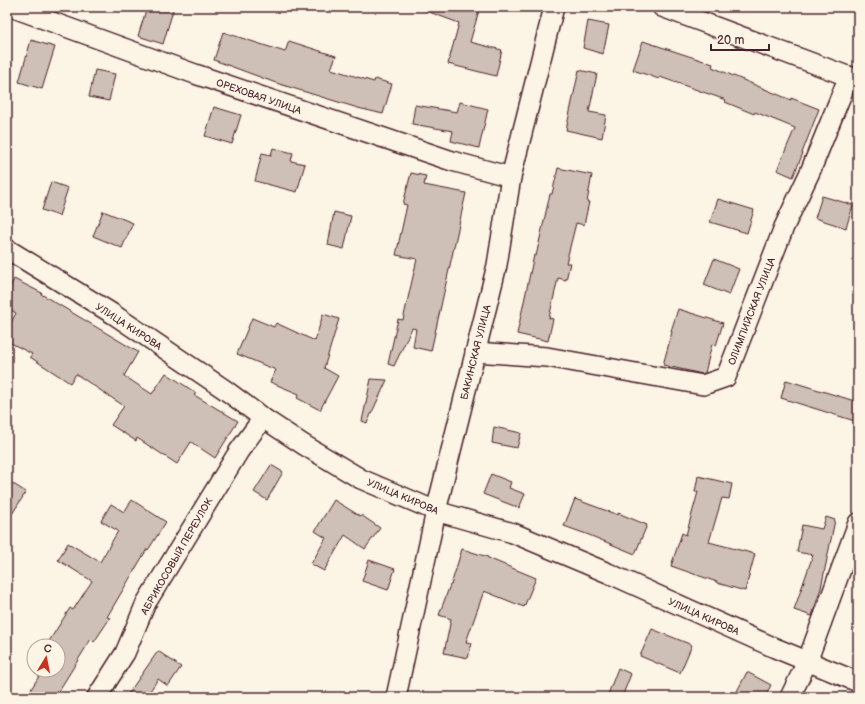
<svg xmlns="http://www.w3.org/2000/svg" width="865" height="704" viewBox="0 0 865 704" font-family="'Balsamiq Sans',sans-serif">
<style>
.building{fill:#cfc0b7;stroke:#4a1f2b}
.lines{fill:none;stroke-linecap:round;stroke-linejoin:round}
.minor-casing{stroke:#4a1f2b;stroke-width:22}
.minor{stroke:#fcf5e5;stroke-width:19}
.labels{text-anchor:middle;stroke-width:4;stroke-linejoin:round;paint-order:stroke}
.street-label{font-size:10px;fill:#4a1f2b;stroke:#fcf5e5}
</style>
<rect width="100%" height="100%" fill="#fcf5e5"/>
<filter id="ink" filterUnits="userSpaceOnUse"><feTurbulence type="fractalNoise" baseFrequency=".025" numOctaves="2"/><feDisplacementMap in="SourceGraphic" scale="8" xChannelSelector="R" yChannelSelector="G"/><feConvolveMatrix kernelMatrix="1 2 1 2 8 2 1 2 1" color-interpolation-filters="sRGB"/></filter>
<g filter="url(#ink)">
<g class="building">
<polygon points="147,7 174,7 163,44 138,36"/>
<polygon points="421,7 480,7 470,42 502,50 496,76 448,64 459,23 421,9"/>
<polygon points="588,21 609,25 603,54 583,48"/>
<polygon points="223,32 285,52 289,41 336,56 331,69 374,82 375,79 392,84 383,114 358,108 276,83 214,60"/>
<polygon points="31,40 55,47 42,89 19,82"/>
<polygon points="643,41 713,64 712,67 791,100 791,98 819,109 802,153 803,153 793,177 777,170 795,128 755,112 754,114 725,102 726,100 660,77 659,79 633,70"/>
<polygon points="95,70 115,74 109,101 89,97"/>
<polygon points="579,70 597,74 589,112 606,115 602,138 566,130"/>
<polygon points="460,102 488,109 479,148 451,141 453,131 412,124 415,105 457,112"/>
<polygon points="214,107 241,115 232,144 205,136"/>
<polygon points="273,148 293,153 291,161 305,164 297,192 255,181 262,153 271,155"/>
<polygon points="558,168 592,175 587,202 589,202 584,225 576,223 566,263 570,263 566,280 558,278 549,318 553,319 548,341 517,334 534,255 536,256 550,194 552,194"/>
<polygon points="411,173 426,176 424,185 466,193 431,351 413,347 416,329 412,328 394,366 388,364 398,319 403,320 417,259 396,255 407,205 403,204"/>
<polygon points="51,182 68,188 59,216 42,210"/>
<polygon points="822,196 853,205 846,228 815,218"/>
<polygon points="718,199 754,210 747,233 710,222"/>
<polygon points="103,211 133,223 122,248 93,236"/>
<polygon points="334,212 351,216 344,249 328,245"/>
<polygon points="714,259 739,269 729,295 704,285"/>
<polygon points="14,279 42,293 41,294 138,352 124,376 152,394 166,373 196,393 194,395 238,421 215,458 191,442 177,464 137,438 136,441 111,425 124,406 76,374 70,383 30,357 32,354 7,341 7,330 16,313 7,308 7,293"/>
<polygon points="678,309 723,323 716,346 712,344 705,373 702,374 663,365 672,332 671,331"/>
<polygon points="323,314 339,319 324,368 338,376 320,410 297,398 299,394 270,382 276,370 237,354 252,318 274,327 276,323 315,341"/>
<polygon points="371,379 387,380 367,423 362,421"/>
<polygon points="786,380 858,402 858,422 781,398"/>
<polygon points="494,427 521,433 517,448 492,443"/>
<polygon points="271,465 283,472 267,500 254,492"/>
<polygon points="491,474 511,482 509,488 525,494 519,508 483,494"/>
<polygon points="698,476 732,484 729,499 722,498 709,542 755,554 745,591 717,583 717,582 671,566 682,533 686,535 698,492 695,492"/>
<polygon points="7,480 26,492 7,522"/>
<polygon points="575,499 618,515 618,513 647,525 635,554 589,535 564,526"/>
<polygon points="132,500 166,522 148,550 147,549 107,617 110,618 94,642 91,639 55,697 26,697 43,670 58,670 58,646 46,646 70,608 73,610 92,581 58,560 68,543 100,562 118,531 101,521 111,504 124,512"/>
<polygon points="334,500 360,516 361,515 380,528 365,549 345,535 324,571 311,564 326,538 315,531"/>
<polygon points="826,517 835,520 821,588 812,616 794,610 813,555 797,552 802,525 822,529"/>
<polygon points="462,549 488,557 488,558 536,578 524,607 484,591 466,642 472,643 468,658 444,653 451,619 439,615 450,585 451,585"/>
<polygon points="369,560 395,569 388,590 362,581"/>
<polygon points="652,629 692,645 680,673 640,656"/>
<polygon points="158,651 181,667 168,686 158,679 146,697 126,697"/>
<polygon points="618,668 631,674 622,697 607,697"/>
<polygon points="747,672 771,685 765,697 734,697"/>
</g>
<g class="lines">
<g class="minor-casing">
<g id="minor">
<polyline points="11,7 195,74 452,161 511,177"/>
<polyline points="662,7 858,80"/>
<polyline points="7,249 113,314 224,389 263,418 304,445 361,479 436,511 513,533 608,573 775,648 858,682"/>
<polyline points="475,352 547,357 703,385 726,377 784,227 810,172 849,76"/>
<polyline points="97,697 125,653 146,603 239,451 263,418"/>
<polyline points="396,697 436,511 497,265 511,177 554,7"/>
<polyline points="790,697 807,662 858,523"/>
</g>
</g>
<use href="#minor" class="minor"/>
</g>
</g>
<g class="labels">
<g class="street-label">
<text transform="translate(259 96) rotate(19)" y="4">ОРЕХОВАЯ УЛИЦА</text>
<text transform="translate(751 311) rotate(-69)" y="4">ОЛИМПИЙСКАЯ УЛИЦА</text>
<text transform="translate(129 326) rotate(33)" y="4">УЛИЦА КИРОВА</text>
<text transform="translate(475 352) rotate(-76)" y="4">БАКИНСКАЯ УЛИЦА</text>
<text transform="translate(403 496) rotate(23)" y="4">УЛИЦА КИРОВА</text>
<text transform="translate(176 556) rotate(-60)" y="4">АБРИКОСОВЫЙ ПЕРЕУЛОК</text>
<text transform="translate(704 616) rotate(24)" y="4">УЛИЦА КИРОВА</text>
</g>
</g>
<rect width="865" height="704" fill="none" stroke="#fcf5e5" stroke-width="24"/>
<rect x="12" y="12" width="841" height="680" fill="none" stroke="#4a1f2b" stroke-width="1.5" filter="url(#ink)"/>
<g transform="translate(46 658) rotate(10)"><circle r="19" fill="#fcf5e5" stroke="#b59f9b"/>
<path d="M0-3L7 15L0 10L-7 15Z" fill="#c8321e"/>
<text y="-6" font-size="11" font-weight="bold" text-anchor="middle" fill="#4a1f2b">С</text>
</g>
<path d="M711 44v6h58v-6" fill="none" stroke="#4a1f2b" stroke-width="2"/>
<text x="717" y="44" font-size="12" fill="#4a1f2b" stroke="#fcf5e5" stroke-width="3" paint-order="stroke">20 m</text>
</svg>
